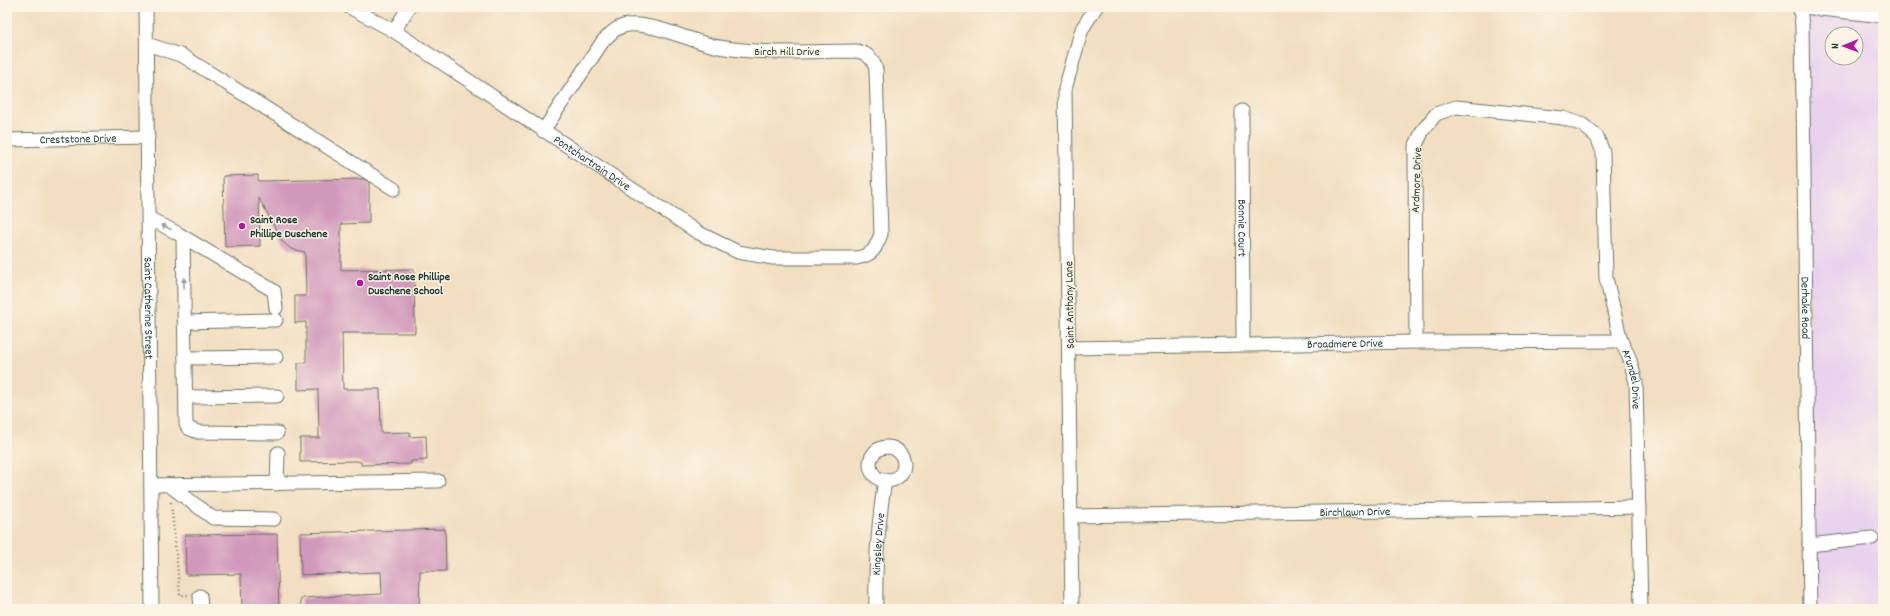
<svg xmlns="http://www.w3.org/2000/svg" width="1890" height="616" viewBox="0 0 1890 616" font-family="Dekko,sans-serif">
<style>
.built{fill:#e8d2ee;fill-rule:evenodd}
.building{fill:#d198bb}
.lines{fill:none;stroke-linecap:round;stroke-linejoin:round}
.minor-casing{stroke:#697565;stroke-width:15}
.path{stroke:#697565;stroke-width:2.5;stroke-dasharray:1 3;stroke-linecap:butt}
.minor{stroke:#fff;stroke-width:13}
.oneway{fill:#8f9e9a}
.poi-dot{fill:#b5179e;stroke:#fcf5e5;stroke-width:1.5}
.labels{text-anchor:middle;stroke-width:3;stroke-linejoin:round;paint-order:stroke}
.street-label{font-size:12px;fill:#1f3d34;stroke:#fcf5e5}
.poi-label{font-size:12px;font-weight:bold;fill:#1f3d34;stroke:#fcf5e5;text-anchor:start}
</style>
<rect width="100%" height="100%" fill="#fcf5e5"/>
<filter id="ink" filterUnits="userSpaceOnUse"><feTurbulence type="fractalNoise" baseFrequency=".025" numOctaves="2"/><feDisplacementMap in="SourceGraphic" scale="8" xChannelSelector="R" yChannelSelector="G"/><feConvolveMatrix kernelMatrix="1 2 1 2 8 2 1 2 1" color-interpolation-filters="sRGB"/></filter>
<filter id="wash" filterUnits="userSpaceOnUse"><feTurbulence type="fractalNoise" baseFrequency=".012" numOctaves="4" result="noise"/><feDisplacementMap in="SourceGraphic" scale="16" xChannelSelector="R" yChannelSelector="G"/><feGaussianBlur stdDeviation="0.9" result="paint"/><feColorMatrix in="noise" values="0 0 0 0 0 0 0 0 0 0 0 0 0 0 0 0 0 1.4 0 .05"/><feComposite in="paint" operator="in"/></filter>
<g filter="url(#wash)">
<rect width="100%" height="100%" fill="#f2dec0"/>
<path class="built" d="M1804 7 1883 14V609H1816ZM1832 34H1856V58H1832Z"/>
<g id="blocks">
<g class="building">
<polygon points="258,175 258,181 364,179 369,182 369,223 341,224 341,270 414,269 415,333 342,333 343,389 380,389 381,433 410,432 410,437 426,436 427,460 411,461 411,464 361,465 361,462 356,461 300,462 300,438 319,438 318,389 298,390 298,363 306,363 306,322 295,323 295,296 306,296 305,252 291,249 282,241 259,198 260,246 225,247 223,176"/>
<polygon points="445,529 446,571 420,571 419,609 301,609 301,598 382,594 381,572 301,575 300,533"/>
<polygon points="277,534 279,609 242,609 241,574 186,575 185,535"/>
</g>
</g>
</g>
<g filter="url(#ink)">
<use href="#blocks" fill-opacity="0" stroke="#697565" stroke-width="1"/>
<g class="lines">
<g class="minor-casing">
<g id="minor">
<path id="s1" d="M146 7 152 609"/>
<path id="s2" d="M349 7 394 31 697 232 738 252 773 258H856C873 255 875 250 881 234L876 70C873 58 868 54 857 51 811 51 764 55 719 47 693 42 652 22 628 25 617 26 610 34 603 41L543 131"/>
<path id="s3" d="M1800 7 1802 26 1810 609"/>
<polyline points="1803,7 1883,16"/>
<polyline points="394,31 409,7"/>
<polyline points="147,44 183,56 394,189"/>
<path id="s4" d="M1242 111 1243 344"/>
<path id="s5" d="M7 140 148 137"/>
<polyline points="149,218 177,233 274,291 276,308"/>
<polyline points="183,237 186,424 188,428 198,432 277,433"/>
<polyline points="185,322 276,320"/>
<path id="s6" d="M1416 342 1415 147 1423 130 1436 114 1456 107 1563 118 1583 125 1597 137 1603 152 1606 278 1621 341 1629 357 1636 382 1641 609"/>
<path id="s7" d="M1070 348 1416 342 1621 341"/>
<polyline points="185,358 276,357"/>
<polyline points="186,397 277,396"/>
<circle cx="887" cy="464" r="17"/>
<polyline points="277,484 278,453"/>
<polyline points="151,485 438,481"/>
<polyline points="169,485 213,518 274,519"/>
<path id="s8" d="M1071 516 1639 507"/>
<polyline points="1809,545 1872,538"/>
<polyline points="200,596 201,609"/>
<path id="s9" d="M876 609C875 566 878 523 885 480"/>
<polyline points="1072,609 1065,89 1082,29 1096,7"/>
</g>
</g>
<polyline class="path" points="171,502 180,595 188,595"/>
<use href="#minor" class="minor"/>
</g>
<defs><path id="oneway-solid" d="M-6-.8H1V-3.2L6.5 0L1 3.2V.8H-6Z"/></defs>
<g class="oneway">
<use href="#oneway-solid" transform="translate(166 227) rotate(-153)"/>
<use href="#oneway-solid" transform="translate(184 283) rotate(-91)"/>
</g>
</g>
<g class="poi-dot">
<circle cx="242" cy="226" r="4"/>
<circle cx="360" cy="283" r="4"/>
</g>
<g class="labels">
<g class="street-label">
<text x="787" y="55">Birch Hill Drive</text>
<text dy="4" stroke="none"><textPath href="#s5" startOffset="71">Creststone Drive</textPath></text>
<text dy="4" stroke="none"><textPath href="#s2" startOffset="289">Pontchartrain Drive</textPath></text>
<text transform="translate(1416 180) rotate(-88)" y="4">Ardmore Drive</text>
<text dy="4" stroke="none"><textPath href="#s4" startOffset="117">Bonnie Court</textPath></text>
<text transform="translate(1069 305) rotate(-91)" y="4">Saint Anthony Lane</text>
<text dy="4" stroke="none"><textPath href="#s1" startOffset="301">Saint Catherine Street</textPath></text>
<text dy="4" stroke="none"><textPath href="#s3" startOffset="301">Derhake Road</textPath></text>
<text dy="4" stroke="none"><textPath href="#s7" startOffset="275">Broadmere Drive</textPath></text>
<text dy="4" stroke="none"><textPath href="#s6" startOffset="650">Arundel Drive</textPath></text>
<text dy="4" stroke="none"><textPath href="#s8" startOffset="284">Birchlawn Drive</textPath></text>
<text dy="4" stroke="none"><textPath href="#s9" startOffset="65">Kingsley Drive</textPath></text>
</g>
<g class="poi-label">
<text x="250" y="223">Saint Rose<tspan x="250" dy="14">Phillipe Duschene</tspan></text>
<text x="368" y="280">Saint Rose Phillipe<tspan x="368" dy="14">Duschene School</tspan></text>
</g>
</g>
<rect width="1890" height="616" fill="none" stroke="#fcf5e5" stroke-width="24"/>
<g transform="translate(1844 46) rotate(269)"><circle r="19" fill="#fcf5e5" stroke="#a4ab9e"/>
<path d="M0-3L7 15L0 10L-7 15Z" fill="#b5179e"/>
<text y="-6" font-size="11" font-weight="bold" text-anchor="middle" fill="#1f3d34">N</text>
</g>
</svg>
